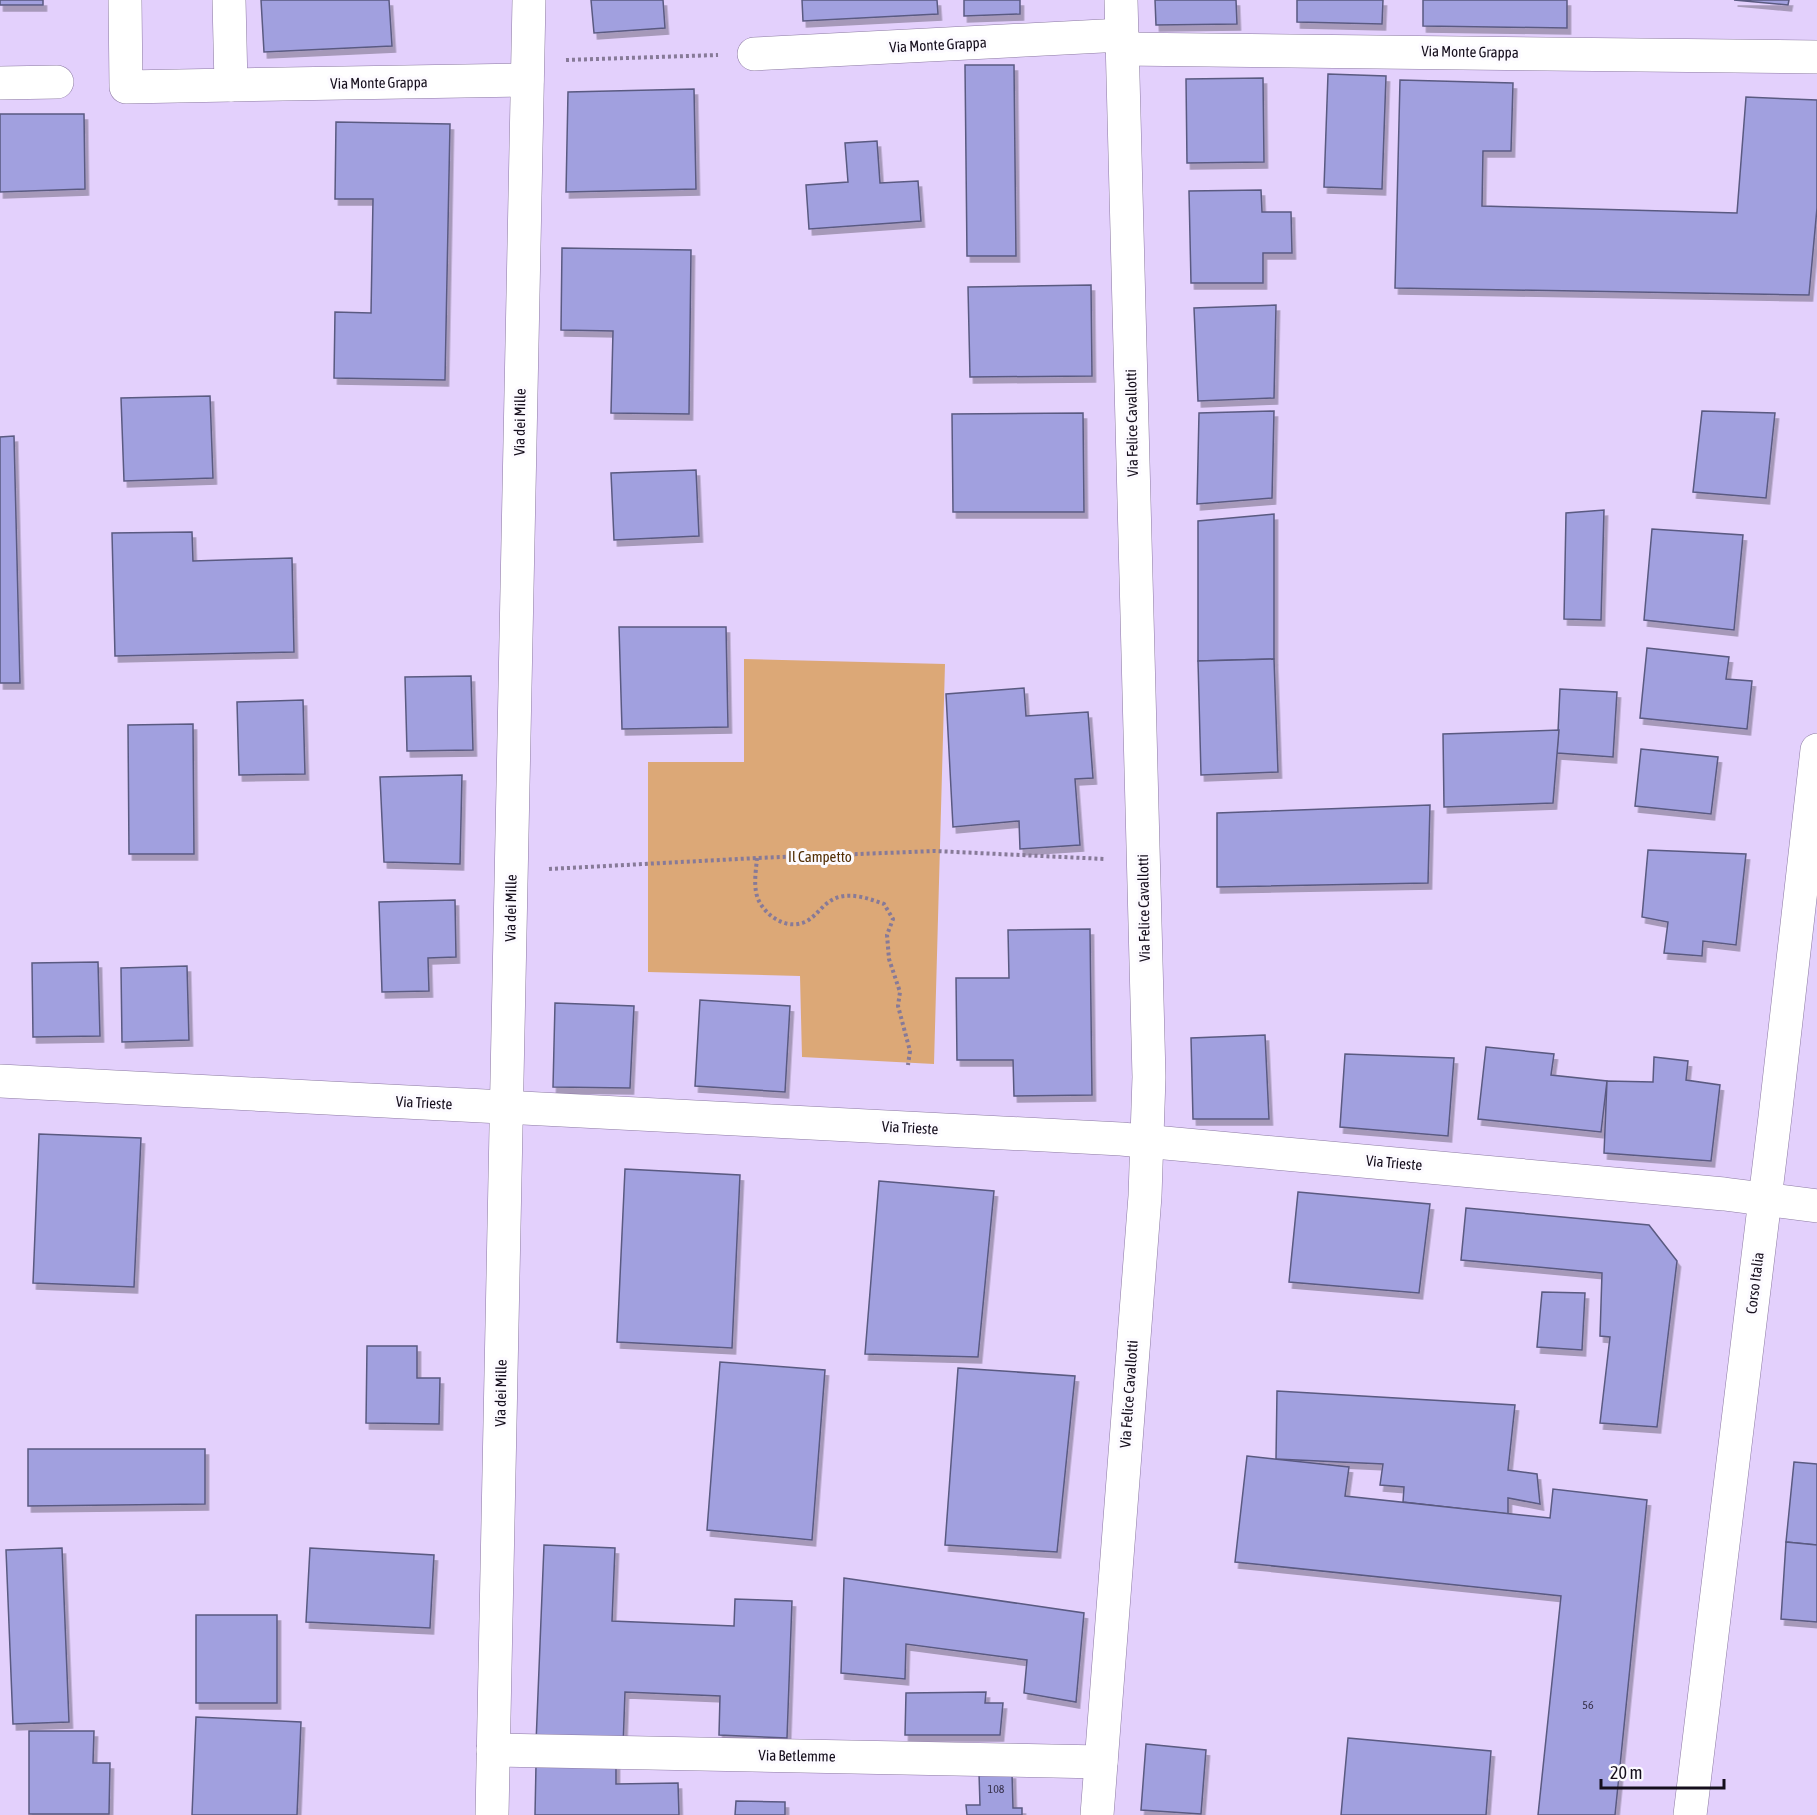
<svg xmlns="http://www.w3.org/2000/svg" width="1817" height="1815" viewBox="0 0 1817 1815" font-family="'Asap Condensed',sans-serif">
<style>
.green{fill:#dca877}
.building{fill:#a1a0df;stroke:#5a5a81;stroke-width:1.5;filter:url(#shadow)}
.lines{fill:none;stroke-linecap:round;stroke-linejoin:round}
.minor-casing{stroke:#8c7aa2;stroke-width:34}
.path{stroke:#877a98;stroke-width:4;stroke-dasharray:3 3;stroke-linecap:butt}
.minor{stroke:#fff;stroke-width:33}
.labels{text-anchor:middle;stroke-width:6;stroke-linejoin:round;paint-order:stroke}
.number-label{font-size:12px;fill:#38324d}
.street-label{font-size:15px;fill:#150e1c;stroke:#fcfaff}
.park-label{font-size:15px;fill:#522f05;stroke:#fcfaff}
</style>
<defs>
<filter id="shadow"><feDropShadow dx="3.5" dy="6" stdDeviation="0" flood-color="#0004"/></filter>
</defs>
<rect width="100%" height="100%" fill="#e3d0fc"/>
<polygon class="green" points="744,659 945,664 934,1064 802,1057 800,976 648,972 648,762 744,762"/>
<g class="building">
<rect x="0" y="0" width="43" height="5"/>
<polygon points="261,0 389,0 392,46 264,52"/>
<polygon points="591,0 663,0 665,28 594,33"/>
<polygon points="802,0 937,0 938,14 803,21"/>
<polygon points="964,0 1020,0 1020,14 964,16"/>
<polygon points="1155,0 1236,0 1237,24 1156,25"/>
<polygon points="1297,0 1383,0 1382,24 1297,22"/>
<polygon points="1423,0 1567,0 1567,28 1423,26"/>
<polygon points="1734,0 1789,0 1788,5"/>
<polygon points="965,65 1014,65 1016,256 967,256"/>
<polygon points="1328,74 1386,76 1382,189 1324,187"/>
<polygon points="1263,78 1264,162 1187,163 1186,79"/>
<polygon points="1400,80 1513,83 1511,151 1483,151 1482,206 1737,213 1746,97 1817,100 1817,208 1809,295 1395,288"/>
<polygon points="694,89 696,189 566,192 568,92"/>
<polygon points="0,114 84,114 85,189 0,192"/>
<polygon points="336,122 450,124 445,380 334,378 335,312 371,313 373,199 335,199"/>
<polygon points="877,141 880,183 918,181 921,221 809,229 806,185 848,182 845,143"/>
<polygon points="1261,190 1262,212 1291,212 1292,253 1263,253 1263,283 1191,283 1189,191"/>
<polygon points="562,248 691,250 689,414 611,413 613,331 561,330"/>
<polygon points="1091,285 1092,376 970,377 968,287"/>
<polygon points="1276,305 1274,398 1198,401 1194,308"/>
<polygon points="210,396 213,478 124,481 121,398"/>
<polygon points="1274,411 1272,498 1197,504 1199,413"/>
<polygon points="1702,411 1775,413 1766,498 1693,492"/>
<polygon points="1083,413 1084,512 953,512 952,414"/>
<polygon points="14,436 20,683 0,683 0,437"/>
<polygon points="696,470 699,536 614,540 611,473"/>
<polygon points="1604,510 1601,620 1564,619 1566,513"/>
<polygon points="1274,514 1274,659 1198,661 1198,521"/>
<polygon points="1652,529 1743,535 1734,630 1644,620"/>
<polygon points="192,532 193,561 292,558 294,652 115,656 112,533"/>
<polygon points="619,627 726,627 728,727 622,729"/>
<polygon points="1647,648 1729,657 1726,679 1752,681 1747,729 1640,718"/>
<polygon points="1274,659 1278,772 1201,775 1198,661"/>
<polygon points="471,676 473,750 407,751 405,677"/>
<polygon points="1024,688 1026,716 1088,712 1093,778 1075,779 1080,845 1020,849 1019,821 953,827 946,694"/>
<polygon points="1560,689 1617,692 1613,757 1557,753"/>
<polygon points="303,700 305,774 239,775 237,702"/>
<polygon points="193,724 194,854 129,854 128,725"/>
<polygon points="1559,730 1553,803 1444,807 1443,734"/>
<polygon points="1641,749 1718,757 1711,814 1635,806"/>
<polygon points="462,775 460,864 384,862 380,777"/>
<polygon points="1430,805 1428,883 1217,887 1217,813"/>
<polygon points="1648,850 1746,854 1736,945 1703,941 1702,956 1664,953 1668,922 1642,917"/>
<polygon points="455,900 456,957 428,958 429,991 382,992 379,902"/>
<polygon points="1090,929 1092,1095 1014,1096 1013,1060 957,1060 956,978 1009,978 1008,930"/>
<polygon points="98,962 100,1036 33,1037 32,963"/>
<polygon points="187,966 189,1040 122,1042 121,968"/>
<polygon points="700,1000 790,1006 785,1092 695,1086"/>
<polygon points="555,1003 634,1006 630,1088 553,1087"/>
<polygon points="1265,1035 1269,1119 1193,1119 1191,1038"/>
<polygon points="1486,1047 1554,1054 1551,1075 1607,1081 1601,1132 1478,1119"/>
<polygon points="1345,1054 1454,1058 1448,1136 1340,1127"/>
<polygon points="1654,1057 1688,1061 1686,1080 1720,1085 1711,1161 1604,1153 1607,1081 1653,1082"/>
<polygon points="39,1134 141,1138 134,1287 33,1283"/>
<polygon points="625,1169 740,1175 732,1348 617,1342"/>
<polygon points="879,1181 994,1191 978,1357 865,1354"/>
<polygon points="1298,1192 1430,1204 1419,1293 1289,1282"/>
<polygon points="1466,1208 1649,1225 1677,1261 1657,1427 1600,1423 1610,1337 1600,1336 1602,1273 1461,1260"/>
<polygon points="1542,1292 1585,1293 1582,1350 1537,1347"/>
<polygon points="367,1346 417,1346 417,1378 440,1378 439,1424 366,1423"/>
<polygon points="720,1362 825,1370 812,1540 707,1530"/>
<polygon points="958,1368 1075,1376 1057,1552 945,1545"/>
<polygon points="1277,1391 1515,1405 1508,1470 1537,1474 1540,1504 1508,1498 1508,1514 1403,1502 1404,1487 1380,1485 1383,1464 1276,1459"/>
<polygon points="28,1449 205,1449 205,1504 28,1506"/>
<polygon points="1247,1456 1349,1467 1345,1496 1550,1518 1553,1489 1647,1500 1615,1815 1538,1815 1561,1596 1235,1562"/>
<polygon points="1794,1462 1817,1464 1817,1545 1786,1542"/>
<polygon points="1786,1542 1817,1545 1817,1622 1781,1619"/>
<polygon points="544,1545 615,1548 612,1621 734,1626 735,1599 792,1601 787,1738 719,1735 720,1696 625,1692 623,1747 536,1743"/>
<polygon points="62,1548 69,1722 13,1724 6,1550"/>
<polygon points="310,1548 434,1555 430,1628 306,1622"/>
<polygon points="844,1578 1084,1613 1076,1702 1024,1693 1027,1660 906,1644 905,1679 841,1673"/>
<rect x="196" y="1615" width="81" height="88"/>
<polygon points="986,1692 985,1703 1003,1703 1000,1735 905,1735 906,1693"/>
<polygon points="196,1717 301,1722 297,1815 192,1815"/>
<polygon points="29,1731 94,1731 93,1763 110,1763 109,1814 29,1814"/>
<polygon points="1348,1738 1491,1751 1486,1815 1341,1815"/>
<polygon points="1146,1744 1206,1750 1201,1814 1141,1810"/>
<polygon points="616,1764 616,1784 678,1783 679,1815 535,1815 536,1765"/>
<polygon points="979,1773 1012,1773 1013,1808 1022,1808 1022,1815 967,1815 966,1805 980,1805"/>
<polygon points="736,1801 785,1802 785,1815 735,1815"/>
</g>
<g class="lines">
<g class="minor-casing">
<g id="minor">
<polyline points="125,0 126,87 231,85 229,0"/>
<polyline points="1122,49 1817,57"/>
<polyline points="754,54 1122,35"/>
<polyline points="0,83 57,82"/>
<polyline points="231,85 527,80"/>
<polyline points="0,1081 1121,1139 1724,1194 1817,1206"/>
<polyline points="493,1750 1101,1762"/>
<polyline points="492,1815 529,0"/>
<polyline points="1097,1815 1145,1196 1149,1077 1121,0"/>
<polyline points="1690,1815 1775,1117 1817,750"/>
</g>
</g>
<g class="path">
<polyline points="566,60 718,55"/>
<path d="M757 858C756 871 753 886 758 899 766 917 788 931 807 921 818 915 824 901 839 897 854 893 870 899 884 904L893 919 887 935 889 959 900 992 898 1006 910 1051 908 1065"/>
<polyline points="549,869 757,858 935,851 1105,859"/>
</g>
<use href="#minor" class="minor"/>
</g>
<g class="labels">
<g class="number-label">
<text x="1588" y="1709">56</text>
<text x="996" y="1793">108</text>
</g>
<g class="street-label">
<text transform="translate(938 45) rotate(-3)" y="5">Via Monte Grappa</text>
<text transform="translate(1470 52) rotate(1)" y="5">Via Monte Grappa</text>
<text transform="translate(379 83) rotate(-1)" y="5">Via Monte Grappa</text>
<text transform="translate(520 422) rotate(-89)" y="5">Via dei Mille</text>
<text transform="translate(1132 423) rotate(-91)" y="5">Via Felice Cavallotti</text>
<text transform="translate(511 908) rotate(-89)" y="5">Via dei Mille</text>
<text transform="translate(1144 908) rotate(-91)" y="5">Via Felice Cavallotti</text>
<text transform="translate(424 1103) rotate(3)" y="5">Via Trieste</text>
<text transform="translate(910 1128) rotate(3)" y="5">Via Trieste</text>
<text transform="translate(1394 1163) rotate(5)" y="5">Via Trieste</text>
<text transform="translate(1755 1283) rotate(-83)" y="5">Corso Italia</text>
<text transform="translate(501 1393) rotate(-89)" y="5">Via dei Mille</text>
<text transform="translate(1129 1394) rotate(-86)" y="5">Via Felice Cavallotti</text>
<text transform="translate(797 1756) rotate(1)" y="5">Via Betlemme</text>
</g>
<g class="park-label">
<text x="820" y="862">Il Campetto</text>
</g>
</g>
<path d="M1601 1779v9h123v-9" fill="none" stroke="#150e1c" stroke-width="3"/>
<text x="1610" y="1779" font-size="18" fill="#150e1c" stroke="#fcfaff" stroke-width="4.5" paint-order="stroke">20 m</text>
</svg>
